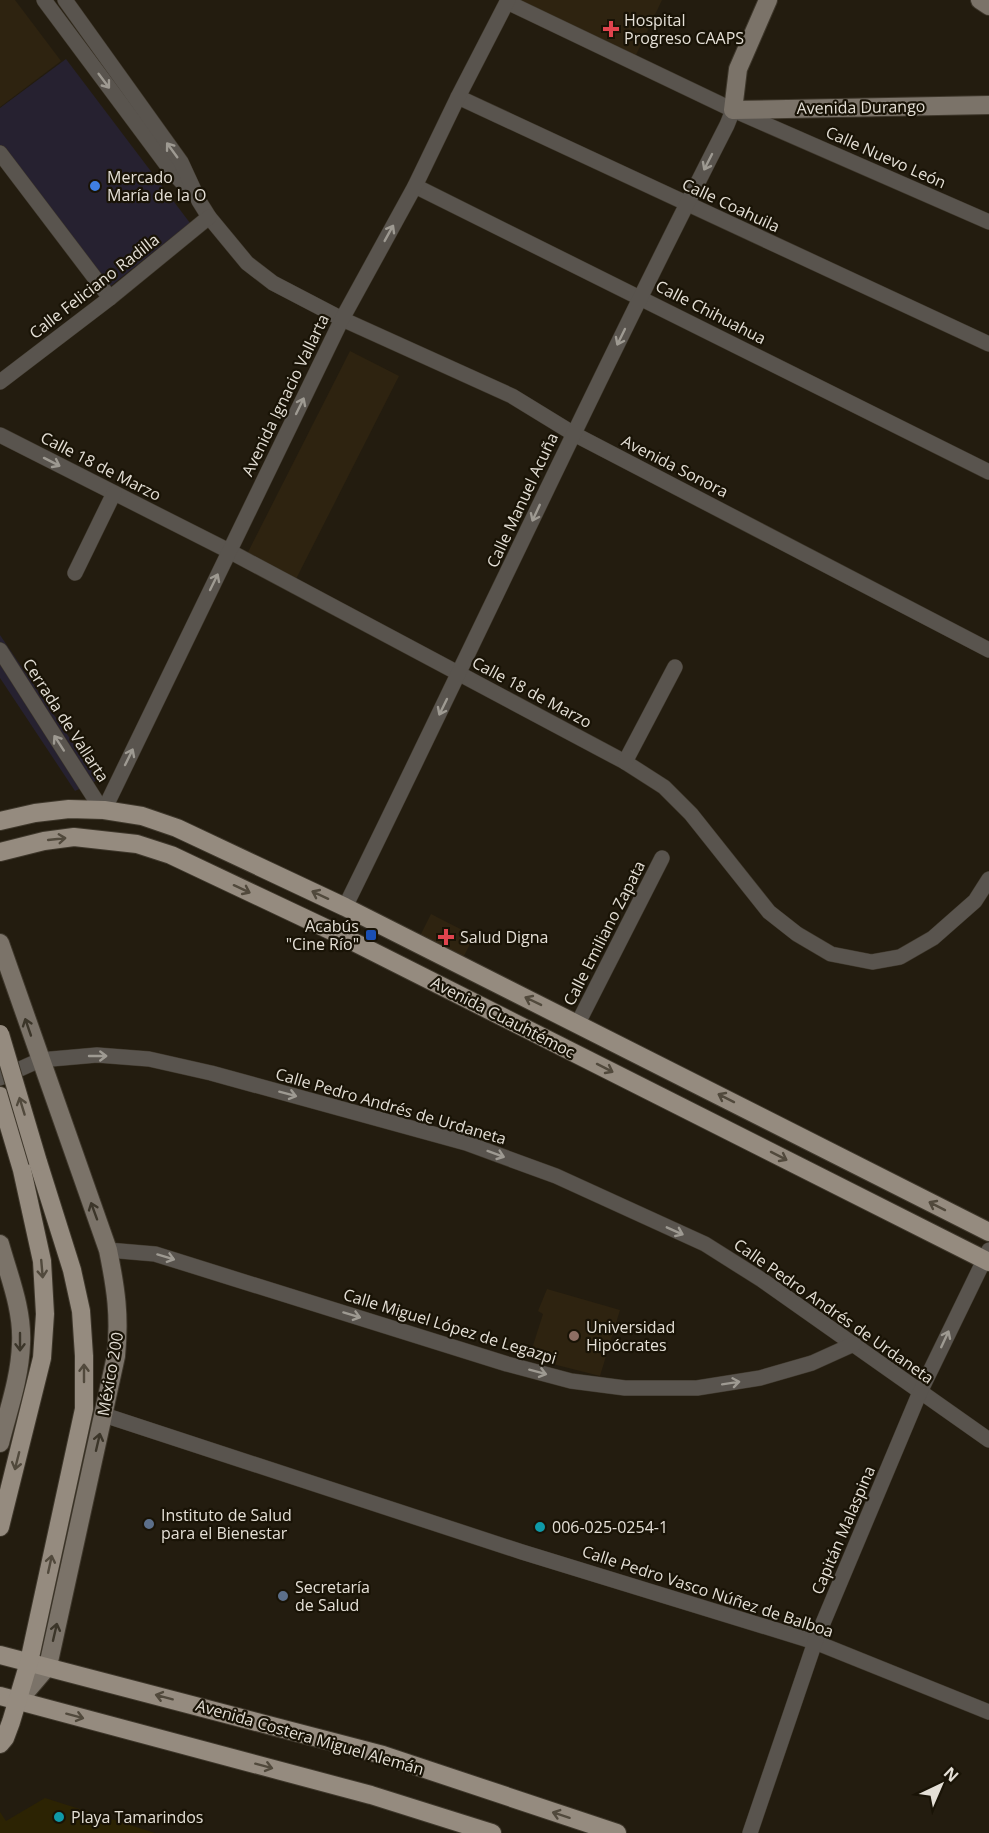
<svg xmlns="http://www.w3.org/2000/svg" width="989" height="1833" viewBox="0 0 989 1833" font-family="'Open Sans',sans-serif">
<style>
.commercial{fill:#262130}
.built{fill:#2e2310}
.sand{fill:#2c2303}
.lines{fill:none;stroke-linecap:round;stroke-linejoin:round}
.street-casing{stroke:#3e372b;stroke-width:16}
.secondary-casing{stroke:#3e372b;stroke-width:20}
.primary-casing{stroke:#3e372b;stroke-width:20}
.street{stroke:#59544e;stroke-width:15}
.secondary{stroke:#7b7369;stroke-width:18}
.primary{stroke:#958b7f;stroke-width:18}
.primary-bridge-casing{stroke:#3e372b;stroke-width:20;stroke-linecap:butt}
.primary-bridge{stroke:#958b7f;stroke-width:18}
.oneway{stroke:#9e9a92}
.oneway2{stroke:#51493c}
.oneway3{stroke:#3b3529}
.health-dot{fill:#e0444e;stroke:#191306;stroke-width:2}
.shop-dot{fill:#3f7fe0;stroke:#191306;stroke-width:2}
.transit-dot{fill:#1a4fb4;stroke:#191306;stroke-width:2}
.education-dot{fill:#8d6e63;stroke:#191306;stroke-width:2}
.service-dot{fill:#5c6f8a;stroke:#191306;stroke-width:2}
.culture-dot{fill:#0f9aa8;stroke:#191306;stroke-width:2}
.labels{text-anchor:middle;stroke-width:4.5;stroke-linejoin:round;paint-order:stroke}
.poi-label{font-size:16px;fill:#e4dfd6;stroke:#191306;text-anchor:start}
.street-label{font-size:16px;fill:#e4dfd6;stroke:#191306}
</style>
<rect width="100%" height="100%" fill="#231c0f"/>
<g class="commercial">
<polygon points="66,59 190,223 107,289 0,149 0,108"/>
<polygon points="0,635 98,780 75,791 0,678"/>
</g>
<g class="built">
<polygon points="0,0 15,0 61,61 0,107"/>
<polygon points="514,0 662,0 635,57"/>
<polygon points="350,351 399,376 295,581 246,556"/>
<polygon points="431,914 474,936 462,960 419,938"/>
<polygon points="547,1289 620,1310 600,1376 529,1358 543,1314 538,1311"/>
</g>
<polygon class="sand" points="45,1798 155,1833 0,1833 0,1812 6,1821"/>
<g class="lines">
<g class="street-casing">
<g id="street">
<polyline points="44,0 169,168 189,190"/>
<polyline points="65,0 181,162 199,201 209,217 247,263 273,283 342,319 512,396 574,434 989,650"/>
<polyline points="507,2 733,110 989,222"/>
<polyline points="458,97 989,344"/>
<polyline points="0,153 110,298"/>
<polyline points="415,186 989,472"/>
<polyline points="0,382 110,298 209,217"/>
<polyline points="0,435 229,551 625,762 664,787 691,814 769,912 797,934 831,954 872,962 900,957 933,938 975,901 989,879"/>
<polyline points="75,573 114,493"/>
<polyline points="0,650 102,810"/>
<polyline points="625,762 675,667"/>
<polyline points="104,810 342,319 415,186 458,97 508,0"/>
<path d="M345 907C473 647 595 383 727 125L733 110"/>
<polyline points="578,1023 662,858"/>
<polyline points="0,1078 40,1060 97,1055 149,1059 211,1073 466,1143 556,1176 705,1244 762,1280 989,1440"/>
<polyline points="108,1250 155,1254 507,1364 571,1381 625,1388 697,1388 760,1378 812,1363 854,1344"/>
<polyline points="104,1415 522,1552 815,1642 989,1712"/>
<polyline points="750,1833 815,1642 920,1392 989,1250"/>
</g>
</g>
<g class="secondary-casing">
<g id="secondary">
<polyline points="768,0 738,69 733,110 989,105"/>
<polyline points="980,0 989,6"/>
<path d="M0 943 108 1250C116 1289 120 1316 116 1356L48 1666 19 1700"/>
<path d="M0 1244C9 1276 23 1310 21 1344 20 1378 8 1411 0 1443"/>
</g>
</g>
<g class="primary-casing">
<g id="primary">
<polyline points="0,821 35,813 69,809 104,810 142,816 177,828 345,907 989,1232"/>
<polyline points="0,852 44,841 74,837 137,844 171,855 336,933 989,1262"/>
<polyline points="0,1096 22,1170 42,1261 45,1314 42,1358 0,1527"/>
<polyline points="0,1655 383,1755 617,1833"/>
<polyline points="0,1696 371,1795 492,1833"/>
<polyline points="0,1744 5,1738 11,1722 29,1662 84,1409 84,1356 81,1311 72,1270 38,1162"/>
</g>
</g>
<use href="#street" class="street"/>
<use href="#secondary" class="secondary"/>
<use href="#primary" class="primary"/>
<g class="primary-bridge-casing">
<polyline id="primary-bridge" points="0,1034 38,1162"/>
</g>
<use href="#primary-bridge" class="primary-bridge"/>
</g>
<defs><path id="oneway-shaft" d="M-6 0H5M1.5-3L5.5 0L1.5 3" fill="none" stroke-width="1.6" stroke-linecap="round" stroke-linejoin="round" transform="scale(1.5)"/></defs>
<g class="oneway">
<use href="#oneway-shaft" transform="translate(104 81) rotate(53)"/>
<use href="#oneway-shaft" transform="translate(172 150) rotate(-126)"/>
<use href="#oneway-shaft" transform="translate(708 162) rotate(117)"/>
<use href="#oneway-shaft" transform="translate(389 233) rotate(-61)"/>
<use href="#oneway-shaft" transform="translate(621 337) rotate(116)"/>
<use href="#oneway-shaft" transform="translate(300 406) rotate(-64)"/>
<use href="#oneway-shaft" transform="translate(52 462) rotate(27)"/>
<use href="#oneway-shaft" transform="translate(536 513) rotate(115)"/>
<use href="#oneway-shaft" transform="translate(214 582) rotate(-64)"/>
<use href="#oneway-shaft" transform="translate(443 707) rotate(116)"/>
<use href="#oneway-shaft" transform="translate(59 743) rotate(-123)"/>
<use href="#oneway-shaft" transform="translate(129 757) rotate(-64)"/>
<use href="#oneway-shaft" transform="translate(98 1056)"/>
<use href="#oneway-shaft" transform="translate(288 1094) rotate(15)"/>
<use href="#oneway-shaft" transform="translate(496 1154) rotate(20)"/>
<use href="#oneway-shaft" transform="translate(675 1231) rotate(24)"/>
<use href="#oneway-shaft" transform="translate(166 1257) rotate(17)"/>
<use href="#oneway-shaft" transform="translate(352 1315) rotate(17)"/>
<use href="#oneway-shaft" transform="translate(945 1339) rotate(-65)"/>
<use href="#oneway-shaft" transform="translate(538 1372) rotate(15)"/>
<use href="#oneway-shaft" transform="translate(731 1383) rotate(-9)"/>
</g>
<g class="oneway2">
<use href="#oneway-shaft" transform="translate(57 839) rotate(-6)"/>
<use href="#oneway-shaft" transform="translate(242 889) rotate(25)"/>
<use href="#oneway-shaft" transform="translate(320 895) rotate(-155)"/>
<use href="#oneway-shaft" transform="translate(533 1001) rotate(-154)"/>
<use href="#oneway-shaft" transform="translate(605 1068) rotate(27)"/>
<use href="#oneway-shaft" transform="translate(726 1098) rotate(-153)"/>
<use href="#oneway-shaft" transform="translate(22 1106) rotate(-107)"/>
<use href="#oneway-shaft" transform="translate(779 1156) rotate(27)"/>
<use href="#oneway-shaft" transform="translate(937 1206) rotate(-153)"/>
<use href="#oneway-shaft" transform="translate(42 1269) rotate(85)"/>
<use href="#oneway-shaft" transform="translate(84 1373) rotate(-90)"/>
<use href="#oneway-shaft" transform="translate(17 1461) rotate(104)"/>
<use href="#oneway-shaft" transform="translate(50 1564) rotate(-78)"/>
<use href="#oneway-shaft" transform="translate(164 1697) rotate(-165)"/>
<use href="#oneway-shaft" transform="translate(75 1716) rotate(15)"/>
<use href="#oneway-shaft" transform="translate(264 1766) rotate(15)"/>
<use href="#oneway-shaft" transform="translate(561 1815) rotate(-162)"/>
</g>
<g class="oneway3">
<use href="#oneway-shaft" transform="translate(28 1027) rotate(-109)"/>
<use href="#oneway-shaft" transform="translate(94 1211) rotate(-110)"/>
<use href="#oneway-shaft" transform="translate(20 1342) rotate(90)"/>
<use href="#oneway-shaft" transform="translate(98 1442) rotate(-77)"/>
<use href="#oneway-shaft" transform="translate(55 1632) rotate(-77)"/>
</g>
<g class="health-dot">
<path d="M608 20h6v6h6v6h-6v6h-6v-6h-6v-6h6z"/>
<path d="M443 928h6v6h6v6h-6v6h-6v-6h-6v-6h6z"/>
</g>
<circle class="shop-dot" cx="95" cy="186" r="6"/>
<rect class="transit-dot" x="365" y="929" width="12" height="12" rx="3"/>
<circle class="education-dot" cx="574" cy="1336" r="6"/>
<g class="service-dot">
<circle cx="149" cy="1524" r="6"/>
<circle cx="283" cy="1596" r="6"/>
</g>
<g class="culture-dot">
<circle cx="540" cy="1527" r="6"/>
<circle cx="59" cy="1817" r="6"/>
</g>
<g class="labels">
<g class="poi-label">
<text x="624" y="26">Hospital<tspan x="624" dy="18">Progreso CAAPS</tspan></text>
<text x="107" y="183">Mercado<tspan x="107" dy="18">María de la O</tspan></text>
<text x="359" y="932" text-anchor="end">Acabús<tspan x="359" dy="18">"Cine Río"</tspan></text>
<text x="460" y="943">Salud Digna</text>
<text x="586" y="1333">Universidad<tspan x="586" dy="18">Hipócrates</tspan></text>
<text x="161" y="1521">Instituto de Salud<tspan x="161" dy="18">para el Bienestar</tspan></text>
<text x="552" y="1533">006-025-0254-1</text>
<text x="295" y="1593">Secretaría<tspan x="295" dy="18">de Salud</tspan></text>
<text x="71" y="1823">Playa Tamarindos</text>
</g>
<g class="street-label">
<text transform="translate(861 107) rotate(-1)" y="6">Avenida Durango</text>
<text transform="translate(886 157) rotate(24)" y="6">Calle Nuevo León</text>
<text transform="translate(731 205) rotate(25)" y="6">Calle Coahuila</text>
<text transform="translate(94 286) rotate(-38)" y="6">Calle Feliciano Radilla</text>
<text transform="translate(711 312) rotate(27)" y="6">Calle Chihuahua</text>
<text transform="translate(285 395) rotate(-64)" y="6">Avenida Ignacio Vallarta</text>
<text transform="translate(101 466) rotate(27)" y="6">Calle 18 de Marzo</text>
<text transform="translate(675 466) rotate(27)" y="6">Avenida Sonora</text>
<text transform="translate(522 500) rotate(-65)" y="6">Calle Manuel Acuña</text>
<text transform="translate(532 692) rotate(28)" y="6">Calle 18 de Marzo</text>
<text transform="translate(66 720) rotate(57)" y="6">Cerrada de Vallarta</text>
<text transform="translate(604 933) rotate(-63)" y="6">Calle Emiliano Zapata</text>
<text transform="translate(503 1017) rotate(27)" y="6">Avenida Cuauhtémoc</text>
<text transform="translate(391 1106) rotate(16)" y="6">Calle Pedro Andrés de Urdaneta</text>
<text transform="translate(834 1311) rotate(35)" y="6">Calle Pedro Andrés de Urdaneta</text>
<text transform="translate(450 1326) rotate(17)" y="6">Calle Miguel López de Legazpi</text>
<text transform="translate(110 1374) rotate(-80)" y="6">México 200</text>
<text transform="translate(843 1530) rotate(-67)" y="6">Capitán Malaspina</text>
<text transform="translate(708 1591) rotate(18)" y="6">Calle Pedro Vasco Núñez de Balboa</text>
<text transform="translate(310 1737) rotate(16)" y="6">Avenida Costera Miguel Alemán</text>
</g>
</g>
<g transform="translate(941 1785) rotate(44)" stroke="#191306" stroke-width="4.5" paint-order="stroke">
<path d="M0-4.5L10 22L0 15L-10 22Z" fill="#e4dfd6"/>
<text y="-9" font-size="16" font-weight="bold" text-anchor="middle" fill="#e4dfd6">N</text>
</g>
</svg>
